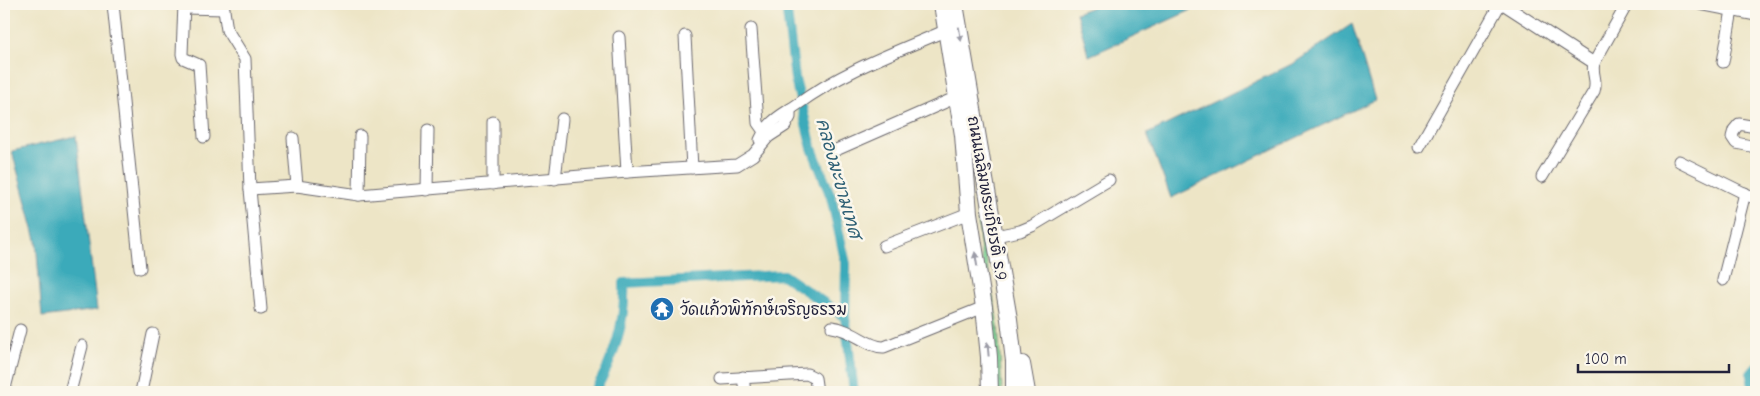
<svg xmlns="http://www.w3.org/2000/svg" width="1760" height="396" viewBox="0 0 1760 396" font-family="'Comic Neue','Playpen Sans Thai',sans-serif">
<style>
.green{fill:#89dd9e;stroke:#56806c}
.water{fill:#3baaba;stroke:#2e667a}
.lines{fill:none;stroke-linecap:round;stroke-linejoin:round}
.canal{stroke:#3baaba;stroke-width:10}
.street-casing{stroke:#69666c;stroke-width:13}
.secondary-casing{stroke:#69666c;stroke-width:18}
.street{stroke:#fff;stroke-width:11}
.secondary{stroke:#fff;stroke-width:16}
.oneway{fill:#9c9ca7}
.labels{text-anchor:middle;stroke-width:5;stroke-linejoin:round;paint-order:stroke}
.street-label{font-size:16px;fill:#22223b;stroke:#fbf7ec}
.poi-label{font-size:16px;fill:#22223b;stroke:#fbf7ec;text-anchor:start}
.water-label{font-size:18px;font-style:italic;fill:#2d5f74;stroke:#fbf7ec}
</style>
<rect width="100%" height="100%" fill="#fbf7ec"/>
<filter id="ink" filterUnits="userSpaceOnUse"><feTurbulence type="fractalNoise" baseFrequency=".02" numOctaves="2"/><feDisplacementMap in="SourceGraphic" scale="10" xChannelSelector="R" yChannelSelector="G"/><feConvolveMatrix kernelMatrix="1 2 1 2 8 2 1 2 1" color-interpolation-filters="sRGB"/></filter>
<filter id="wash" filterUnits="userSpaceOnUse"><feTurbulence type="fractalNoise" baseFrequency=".0096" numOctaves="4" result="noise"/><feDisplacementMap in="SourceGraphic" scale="20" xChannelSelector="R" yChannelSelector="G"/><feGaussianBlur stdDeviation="1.12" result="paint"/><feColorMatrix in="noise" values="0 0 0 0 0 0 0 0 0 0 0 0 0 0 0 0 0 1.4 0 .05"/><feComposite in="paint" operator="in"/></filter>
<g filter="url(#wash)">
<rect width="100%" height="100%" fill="#ede5c6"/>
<polygon class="green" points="976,201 998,326 1002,392 995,392"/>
<g class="water">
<polygon points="1100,4 1205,4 1089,56 1076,13"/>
<polygon points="1352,24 1375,100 1171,198 1147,134 1294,63"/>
<polygon points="76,136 97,310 42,317 36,240 12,151"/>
</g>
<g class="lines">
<g class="canal">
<polyline points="786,4 795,79 812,148 831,197 846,264 845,317 854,392"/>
<path d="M594 392C614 360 626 321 624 283L783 275 845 317"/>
<polyline points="1754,392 1751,374 1756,368"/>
</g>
</g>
</g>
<g filter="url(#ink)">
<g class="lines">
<g class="street-casing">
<g id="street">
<polyline points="113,4 140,268"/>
<polyline points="184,4 182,54 183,58 199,65 204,137"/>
<polyline points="223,4 227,30 245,59 250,189 261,309"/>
<polyline points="1503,4 1594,63"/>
<polyline points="1700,4 1756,15"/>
<polyline points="185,8 224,9"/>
<polyline points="751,29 758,123 768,137"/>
<polyline points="685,36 692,168"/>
<polyline points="619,37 627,172"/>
<polyline points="1723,62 1732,10"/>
<polyline points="493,122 493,184"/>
<polyline points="1756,127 1739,124 1734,130 1732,137 1736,143 1756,147"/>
<polyline points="293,138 297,186"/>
<path d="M760 140C770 119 781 116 798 104 843 71 896 52 947 30"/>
<polyline points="1419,147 1500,4"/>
<polyline points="836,150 957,97"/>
<polyline points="1679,161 1756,199"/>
<path d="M1542 177 1594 91C1598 80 1591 74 1594 63L1627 4"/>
<polyline points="555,179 562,119"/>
<polyline points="250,189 297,186 359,195 627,172 737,165 753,155 768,137 785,126 790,117 790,109"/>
<polyline points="427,190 428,130"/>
<polyline points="359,195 360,136"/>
<polyline points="995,236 1020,231 1032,226 1109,180"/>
<polyline points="884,246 969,213"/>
<polyline points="1723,280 1745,193"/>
<path d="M832 327C852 329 869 348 884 347L984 307"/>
<polyline points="743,377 745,392"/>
<polyline points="722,379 807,374 815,378 817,392"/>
<polyline points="4,392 20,330"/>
<polyline points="70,392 82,346"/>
<polyline points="141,392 153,334"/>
</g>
</g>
<g class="secondary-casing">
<g id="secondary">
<polyline points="942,4 963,135 969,213 984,307 989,357 990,392"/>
<polyline points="955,4 1009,319 1014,361 1014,392"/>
<polyline points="1022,364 1027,392"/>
</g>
</g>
<use href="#street" class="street"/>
<use href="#secondary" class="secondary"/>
</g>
<defs><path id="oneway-solid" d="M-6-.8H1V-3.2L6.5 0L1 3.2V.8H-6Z" transform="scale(1.25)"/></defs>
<g class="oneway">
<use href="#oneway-solid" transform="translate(960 34) rotate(80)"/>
<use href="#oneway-solid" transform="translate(976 259) rotate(-99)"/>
<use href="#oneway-solid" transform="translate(988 349) rotate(-95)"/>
</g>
</g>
<defs>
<g id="temple-disc" transform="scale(1.25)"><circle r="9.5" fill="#1f6fb2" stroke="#fbf7ec"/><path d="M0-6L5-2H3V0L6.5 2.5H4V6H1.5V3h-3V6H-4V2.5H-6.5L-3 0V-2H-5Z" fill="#fff"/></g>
</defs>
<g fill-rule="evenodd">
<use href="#temple-disc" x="662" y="309"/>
</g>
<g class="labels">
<g class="street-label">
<text transform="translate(988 198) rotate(80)" y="6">ถนนเฉลิมพระเกียรติ ร.9</text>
</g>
<g class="poi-label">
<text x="680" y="315">วัดแก้วพิทักษ์เจริญธรรม</text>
</g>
<g class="water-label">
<text transform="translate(839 178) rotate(74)" y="6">คลองมะขามเทศ</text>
</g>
</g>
<rect width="1760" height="396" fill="none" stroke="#fbf7ec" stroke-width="20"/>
<path d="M1578 364v8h151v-8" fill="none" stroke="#22223b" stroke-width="2.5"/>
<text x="1585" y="364" font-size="15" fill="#22223b" stroke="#fbf7ec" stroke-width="4" paint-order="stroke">100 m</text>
</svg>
